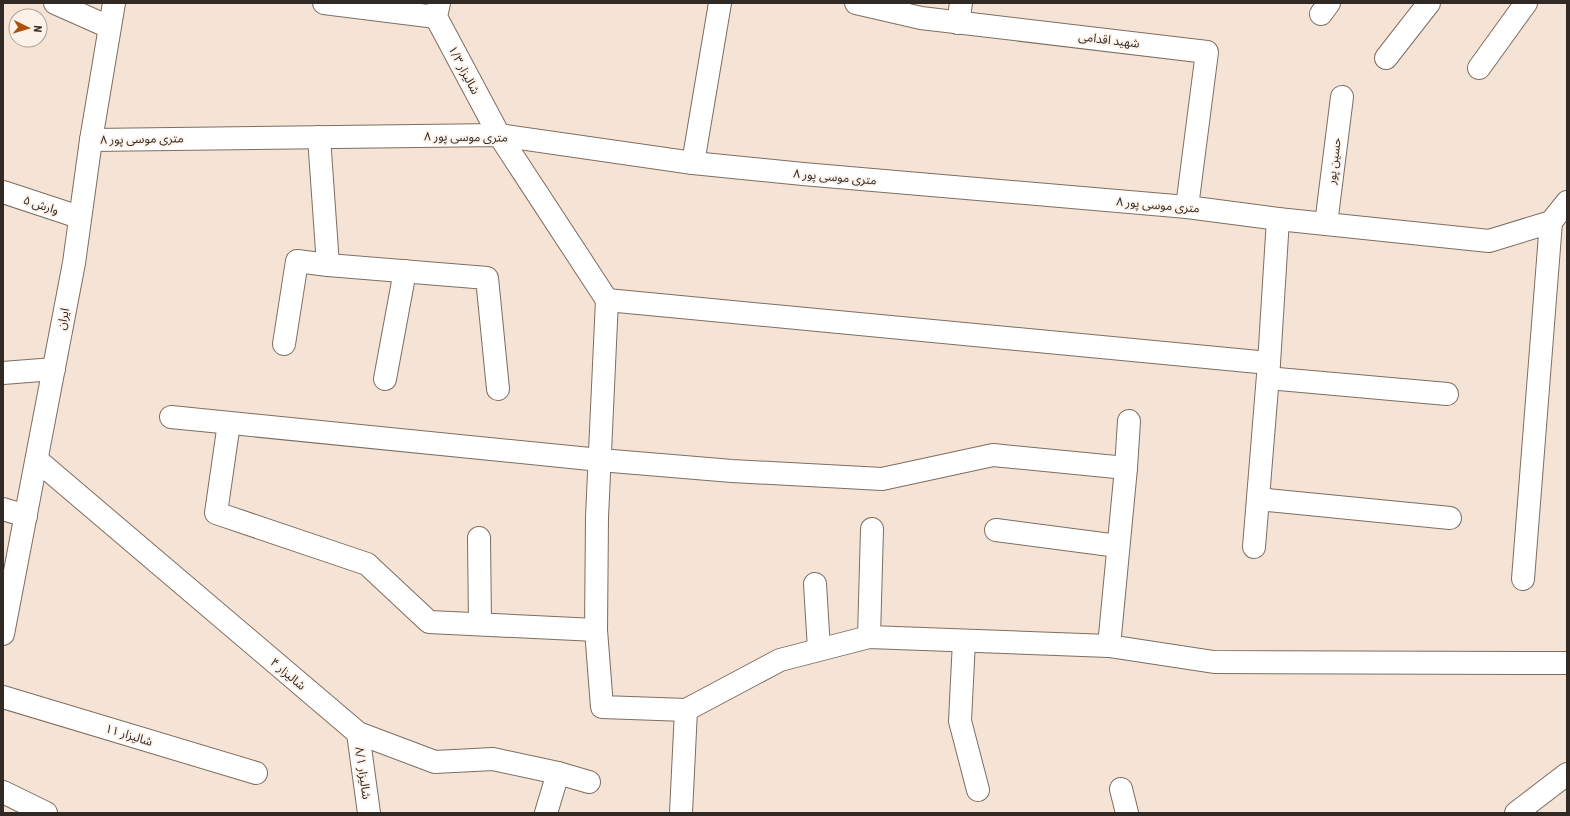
<svg xmlns="http://www.w3.org/2000/svg" width="1570" height="816" viewBox="0 0 1570 816" font-family="'Roboto Condensed','Noto Sans Arabic',sans-serif">
<style>
.lines{fill:none;stroke-linecap:round;stroke-linejoin:round}
.street-casing{stroke:#7d6e61;stroke-width:24}
.secondary-casing{stroke:#7d6e61;stroke-width:24}
.street{stroke:#fff;stroke-width:22}
.secondary{stroke:#fff;stroke-width:22}
.labels{text-anchor:middle;stroke-width:3.5;stroke-linejoin:round;paint-order:stroke}
.street-label{font-size:12px;fill:#302924;stroke:#fdf2e9}
</style>
<rect width="100%" height="100%" fill="#f5e4d5"/>
<g class="lines">
<g class="street-casing">
<g id="street">
<polyline points="55,3 109,27"/>
<polyline points="324,3 436,17"/>
<polyline points="439,3 436,17 499,135 607,300 597,517 596,630 602,707 686,710 780,660 869,637 1109,646 1214,662 1567,663"/>
<polyline points="856,3 921,18 1207,52 1187,207"/>
<polyline points="1321,14 1329,3"/>
<polyline points="958,23 961,3"/>
<polyline points="1386,58 1429,3"/>
<polyline points="1479,68 1526,3"/>
<polyline points="319,137 328,265"/>
<polyline points="91,140 499,135 693,163 803,174 1187,207 1278,219 1489,241 1551,222 1567,202"/>
<polyline points="693,163 720,3"/>
<polyline points="3,192 79,217"/>
<polyline points="1326,224 1342,97"/>
<polyline points="607,300 1269,363"/>
<polyline points="284,344 297,261 328,265 487,278 498,389"/>
<polyline points="3,373 54,369"/>
<polyline points="1268,378 1447,394"/>
<polyline points="385,379 405,271"/>
<polyline points="171,417 600,460 732,471 882,479 993,455 1126,468"/>
<polyline points="229,423 216,513 367,564 429,622 596,630"/>
<polyline points="37,460 358,733 435,762 493,759 558,773 589,782"/>
<polyline points="1258,499 1450,518"/>
<polyline points="3,509 26,516"/>
<polyline points="996,530 1118,546"/>
<polyline points="479,538 480,624"/>
<polyline points="1254,547 1269,363 1278,219"/>
<polyline points="1523,579 1551,222"/>
<polyline points="815,584 819,649"/>
<polyline points="869,637 872,529"/>
<polyline points="964,641 960,721 978,790"/>
<polyline points="1109,646 1126,468 1129,421"/>
<polyline points="3,697 256,773"/>
<polyline points="358,733 369,813"/>
<polyline points="1121,789 1127,813"/>
<polyline points="3,792 46,813"/>
<polyline points="546,813 558,773"/>
<polyline points="681,813 686,710"/>
<polyline points="1516,813 1567,774"/>
</g>
</g>
<g class="secondary-casing">
<polyline id="secondary" points="3,634 74,263 91,140 114,3"/>
</g>
<use href="#street" class="street"/>
<use href="#secondary" class="secondary"/>
</g>
<g class="labels">
<g class="street-label">
<text transform="translate(1109 40) rotate(7)" y="4">شهید اقدامی</text>
<text transform="translate(464 70) rotate(62)" y="4">شالیزار ۱/۳</text>
<text transform="translate(466 137) rotate(1)" y="4">۸ متری موسی پور</text>
<text transform="translate(142 139) rotate(-1)" y="4">۸ متری موسی پور</text>
<text transform="translate(1334 161) rotate(-83)" y="4">حسین پور</text>
<text transform="translate(835 177) rotate(5)" y="4">۸ متری موسی پور</text>
<text transform="translate(41 205) rotate(18)" y="4">وارش ۵</text>
<text transform="translate(1158 205) rotate(5)" y="4">۸ متری موسی پور</text>
<text transform="translate(63 319) rotate(-79)" y="4">ایران</text>
<text transform="translate(288 674) rotate(40)" y="4">شالیزار ۴</text>
<text transform="translate(129 735) rotate(17)" y="4">شالیزار ۱۱</text>
<text transform="translate(363 773) rotate(82)" y="4">شالیزار ۸/۱</text>
</g>
</g>
<rect width="1570" height="816" fill="none" stroke="#302924" stroke-width="8"/>
<g transform="translate(28 28) rotate(95)"><circle r="19" fill="#fdf2e9" stroke="#aba29a"/>
<path d="M0-3L7 15L0 10L-7 15Z" fill="#b05008"/>
<text y="-6" font-size="11" font-weight="bold" text-anchor="middle" fill="#302924">N</text>
</g>
</svg>
